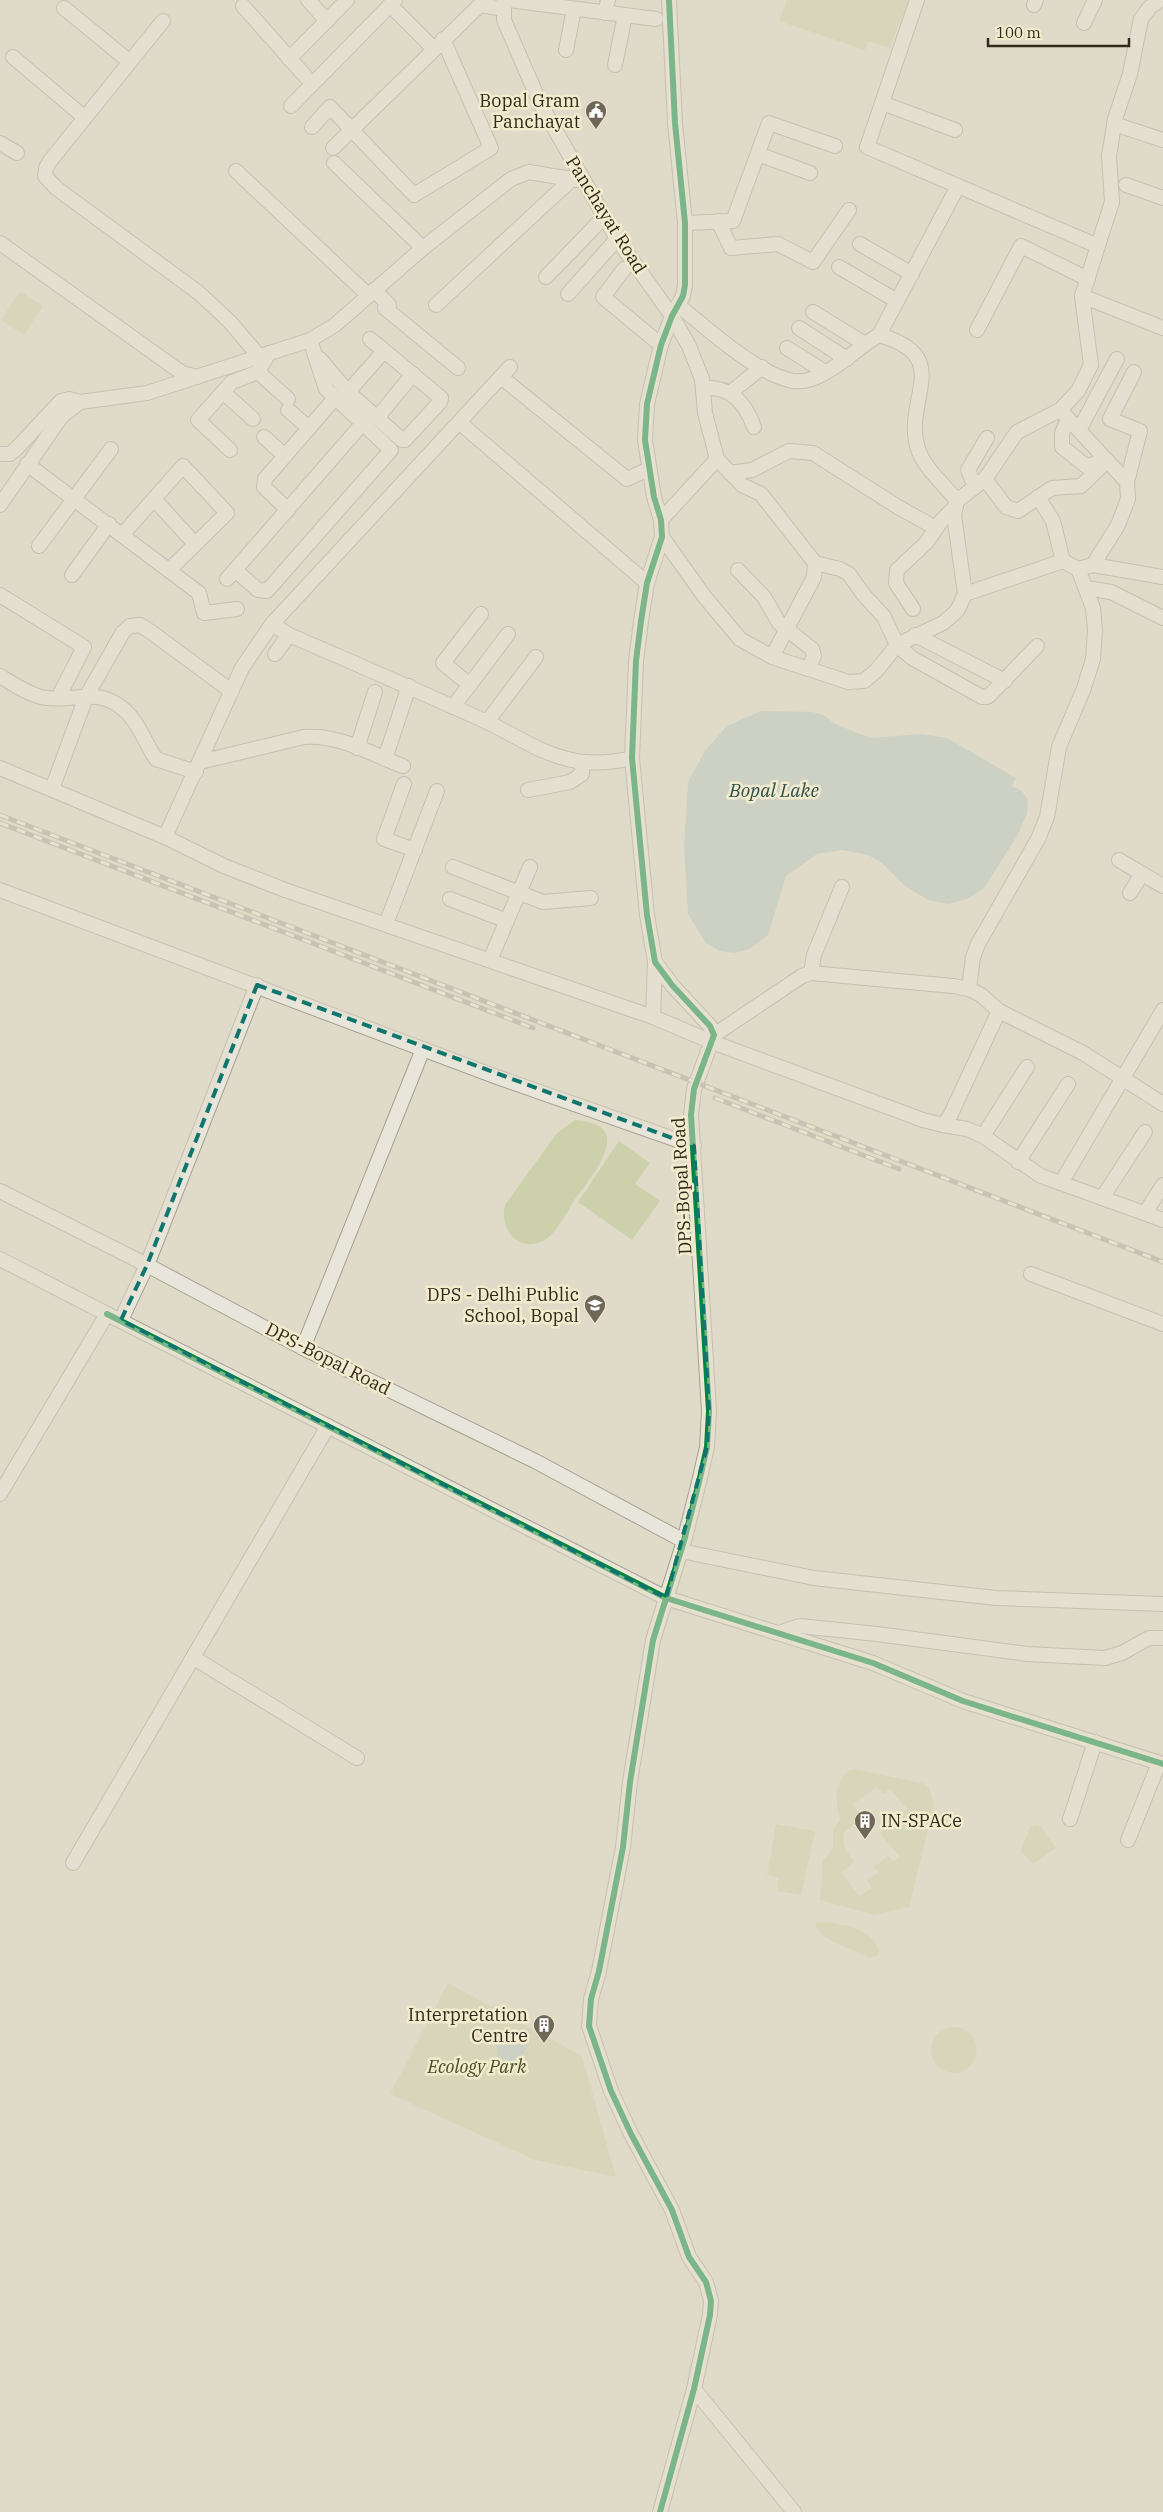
<svg xmlns="http://www.w3.org/2000/svg" width="1163" height="2512" viewBox="0 0 1163 2512" font-family="'IBM Plex Serif',serif">
<style>
.green{fill:#cdd1ab;fill-rule:evenodd}
.water{fill:#b4c6bc}
.lines{fill:none;stroke-linecap:round;stroke-linejoin:round}
.minor-casing{stroke:#a5a092;stroke-width:16}
.minor{stroke:#e8e5da;stroke-width:14}
.rail-casing{stroke:#a8a49a;stroke-width:5}
.rail{stroke:#f3ebcd;stroke-width:3;stroke-dasharray:9;stroke-linecap:butt}
.cycleway-casing{stroke:#f3ebcd;stroke-width:9}
.cycleway{stroke:#00873e;stroke-width:6}
.marked{fill:none;stroke:#0f766e;stroke-width:4;stroke-dasharray:10 6;stroke-linejoin:round}
.labels{text-anchor:middle;stroke-width:5;stroke-linejoin:round;paint-order:stroke}
.poi-label{font-size:18px;fill:#32281c;stroke:#f3ebcd;text-anchor:end}
.street-label{font-size:18px;fill:#32281c;stroke:#f3ebcd}
.park-label{font-size:18px;font-style:italic;fill:#404e23;stroke:#f3ebcd}
.water-label{font-size:19px;font-style:italic;fill:#2b5151;stroke:#f3ebcd}
</style>
<rect width="100%" height="100%" fill="#e0dbc8"/>
<g class="green">
<polygon points="787,0 909,0 890,48 868,41 865,50 779,21"/>
<polygon points="20,291 43,306 24,335 1,320"/>
<path d="M575 1120C636 1123 595 1172 576 1198 568 1210 560 1226 550 1236 526 1257 498 1235 505 1205L557 1133Z"/>
<polygon points="619,1141 650,1163 635,1184 660,1201 632,1240 578,1202"/>
<path d="M853 1769 922 1783 929 1788 934 1805 909 1907 874 1915 820 1900 823 1860 833 1849V1830L840 1819C835 1802 833 1777 853 1769ZM877 1787 883 1794 890 1789 907 1809 880 1833 900 1857 893 1861 888 1856 874 1867 879 1872 867 1880 872 1888 859 1896 841 1873 854 1862 844 1846 843 1834 862 1817 853 1804Z"/>
<polygon points="776,1824 815,1831 801,1895 777,1891 779,1878 767,1875"/>
<polygon points="1035,1825 1041,1827 1056,1848 1033,1864 1021,1851 1030,1827"/>
<path d="M817 1922C837 1922 879 1928 879 1955L868 1958C852 1947 824 1944 815 1925Z"/>
<polygon points="448,1983 582,2056 616,2177 535,2160 390,2094"/>
<circle cx="954" cy="2050" r="23"/>
</g>
<g class="water">
<polygon points="761,711 813,712 825,716 835,724 871,738 921,734 947,738 1016,778 1012,786 1022,791 1028,800 1027,814 1017,836 984,888 967,899 948,904 928,900 904,885 882,863 868,855 842,850 817,854 786,876 768,935 750,949 735,953 720,951 706,943 688,914 684,846 688,782 705,751 727,726"/>
<polygon points="504,2031 524,2038 529,2046 518,2059 518,2069 512,2073 495,2067 494,2062 498,2056 495,2040 497,2034"/>
</g>
<g class="lines">
<g class="minor-casing">
<g id="minor">
<polyline points="308,0 327,21"/>
<polyline points="504,0 504,20 540,103 617,239 672,316 689,346 702,379 705,413 717,459 661,520"/>
<polyline points="508,0 656,19"/>
<polyline points="917,0 867,147 1098,246"/>
<polyline points="390,5 433,48"/>
<polyline points="1034,5 1036,0"/>
<polyline points="243,6 306,77"/>
<polyline points="64,8 130,62"/>
<polyline points="605,13 608,0"/>
<polyline points="163,21 50,161 46,168 45,176 56,188 199,293 230,322 259,356"/>
<polyline points="1084,23 1095,0"/>
<polyline points="566,50 574,9"/>
<polyline points="13,57 84,117"/>
<polyline points="289,59 347,0"/>
<polyline points="615,65 625,15"/>
<polyline points="882,103 955,130"/>
<polyline points="291,106 395,0"/>
<polyline points="1114,124 1163,140"/>
<polyline points="312,127 330,107 414,195 491,148 443,39"/>
<polyline points="0,143 17,153"/>
<polyline points="333,148 480,5 504,9"/>
<polyline points="758,154 810,173"/>
<polyline points="334,163 423,248"/>
<polyline points="236,171 368,295"/>
<polyline points="1126,185 1163,198"/>
<polyline points="718,221 731,248 778,244 813,262 849,210"/>
<polyline points="685,223 733,221 769,123 835,146"/>
<polyline points="0,243 182,373 197,377"/>
<polyline points="860,244 912,274"/>
<polyline points="839,267 897,301"/>
<polyline points="624,269 603,297 661,345"/>
<polyline points="546,277 604,217"/>
<polyline points="374,290 389,305 385,308 458,368"/>
<polyline points="568,294 617,239"/>
<polyline points="1082,296 1163,328"/>
<polyline points="436,305 572,179"/>
<path d="M678 305C706 328 758 375 793 381 802 382 811 380 819 376 841 366 858 347 879 335 956 357 902 399 918 449 924 468 945 485 957 501"/>
<polyline points="813,312 865,344"/>
<polyline points="799,328 847,359"/>
<polyline points="977,330 1021,246 1088,279"/>
<polyline points="879,335 958,186"/>
<polyline points="787,348 825,372"/>
<polyline points="320,359 348,392 402,440 405,440 440,402 441,398 370,339"/>
<polyline points="258,372 288,399"/>
<polyline points="501,377 627,479 649,469"/>
<path d="M703 388C730 386 745 402 754 427"/>
<polyline points="223,392 253,419"/>
<polyline points="348,392 384,351"/>
<polyline points="730,393 762,367"/>
<polyline points="288,410 309,428"/>
<polyline points="1060,410 1127,482 1128,499 1118,525 1093,565"/>
<polyline points="377,418 413,374"/>
<polyline points="1068,419 1062,433 1062,447 1086,466 1106,461"/>
<polyline points="460,423 647,583"/>
<polyline points="1079,430 1117,359"/>
<polyline points="264,437 285,456"/>
<polyline points="230,450 198,420 232,382 258,372 269,353"/>
<polyline points="0,454 10,454 17,448 61,401 69,399 80,402"/>
<polyline points="717,459 742,485 761,494 815,563 814,577 772,657"/>
<polyline points="27,464 199,593 204,613 237,609"/>
<polyline points="730,473 752,470 789,451 813,453 898,507 936,528"/>
<polyline points="985,479 1006,507 1018,511 1052,488 1081,486 1107,461"/>
<polyline points="1127,482 1140,431 1110,419 1134,372"/>
<polyline points="975,487 968,470 987,438"/>
<polyline points="1038,497 1053,521 1063,561"/>
<polyline points="154,499 195,544"/>
<polyline points="0,505 61,417 80,402 147,393 310,340 335,325 423,248 511,179 529,172 583,181"/>
<polyline points="288,510 264,487 265,479 335,398"/>
<polyline points="123,534 183,466 227,513 169,570"/>
<polyline points="662,537 704,596 740,639 772,657 848,682 864,681 876,671 897,645 943,623 957,611 965,594 1063,561 1078,569 1093,565 1163,577"/>
<polyline points="39,546 111,449"/>
<polyline points="815,563 840,569 849,574 863,594 884,617 897,645 912,658 982,697 987,697 991,694 1037,646"/>
<polyline points="235,570 258,590 267,591 391,450 326,389 310,340"/>
<polyline points="738,570 764,597 779,623 812,649 814,656 808,669"/>
<polyline points="72,575 109,524"/>
<polyline points="227,579 363,423"/>
<polyline points="1087,588 1111,592 1163,618"/>
<polyline points="965,594 954,515 957,501 985,479 1017,432 1060,410 1078,391 1091,365 1082,296 1112,202 1109,156 1115,119 1130,74 1141,19 1150,7 1160,0"/>
<polyline points="0,595 84,647 58,698"/>
<polyline points="913,609 896,583 897,570 926,543 942,520 955,507"/>
<polyline points="272,624 510,367"/>
<polyline points="915,635 1005,681"/>
<polyline points="275,654 289,635"/>
<path d="M0 676C13 684 26 693 41 697 71 704 95 686 122 708 139 721 144 742 156 759L196 772"/>
<polyline points="470,685 443,663 481,614"/>
<polyline points="453,707 508,634"/>
<polyline points="487,722 536,657"/>
<polyline points="357,748 375,692"/>
<polyline points="385,759 409,686"/>
<path d="M200 762 304 737C339 734 371 754 403 766"/>
<polyline points="0,768 165,837 224,866 285,890 653,1017 712,1042 923,1120 943,1125 950,1116 999,1011"/>
<polyline points="404,784 384,839 415,850"/>
<polyline points="52,789 86,697 123,632 130,626 140,625 151,632 231,691"/>
<polyline points="528,790 570,782 582,774 583,762"/>
<path d="M165 837 242 668 272 624 289 635C355 663 420 692 485 721 513 734 538 752 568 759 590 765 611 763 632 758"/>
<polyline points="1119,860 1163,886"/>
<polyline points="453,867 543,902 591,898"/>
<polyline points="0,890 497,1077 694,1146"/>
<polyline points="1130,893 1142,874"/>
<polyline points="450,899 507,921"/>
<polyline points="386,924 437,791"/>
<polyline points="490,960 530,867"/>
<polyline points="811,973 814,955 842,887"/>
<polyline points="969,989 973,957 978,944 1038,839 1047,817 1059,747 1084,688 1093,659 1095,630 1093,608 1078,569"/>
<polyline points="653,1017 655,962"/>
<polyline points="714,1035 802,976 811,973 953,986 969,989 981,995 999,1011 1083,1053 1163,1104"/>
<polyline points="943,1125 967,1129 983,1136 1041,1176 1163,1220"/>
<polyline points="983,1136 1027,1067"/>
<polyline points="1018,1162 1068,1084"/>
<polyline points="1061,1183 1163,1010"/>
<polyline points="0,1191 147,1265 303,1348 535,1461 684,1541"/>
<polyline points="1102,1198 1145,1132"/>
<polyline points="1145,1213 1163,1185"/>
<polyline points="0,1259 107,1314 0,1494"/>
<polyline points="1031,1274 1163,1324"/>
<polyline points="107,1314 666,1598 873,1663 963,1701 1163,1764"/>
<polyline points="121,1320 147,1265 257,985"/>
<polyline points="303,1348 423,1049"/>
<polyline points="681,1551 814,1578 996,1598 1163,1604"/>
<polyline points="779,1633 800,1626 877,1634 1027,1654 1105,1658 1122,1653 1149,1638 1163,1638"/>
<polyline points="194,1658 357,1758"/>
<polyline points="1070,1819 1095,1742"/>
<polyline points="1128,1840 1159,1763"/>
<polyline points="73,1863 328,1426"/>
<polyline points="694,2389 794,2512"/>
<polyline points="660,2512 694,2389 710,2315 711,2301 706,2282 689,2257 672,2210 631,2134 611,2091 589,2026 591,1999 599,1971 623,1847 630,1782 653,1640 684,1541 699,1482 707,1447 709,1411 691,1115 694,1089 714,1035 710,1026 672,985 655,962 647,915 632,758 636,661 641,621 647,583 662,537 661,520 654,497 645,440 647,404 661,345 672,316 683,296 685,285 685,223 675,123 669,0"/>
</g>
</g>
<use href="#minor" class="minor"/>
<g class="rail-casing">
<g id="rail">
<polyline points="0,815 1163,1262"/>
<polyline points="0,823 533,1028"/>
<polyline points="715,1098 899,1169"/>
</g>
</g>
<use href="#rail" class="rail"/>
<g class="cycleway-casing">
<g id="cycleway">
<polyline points="107,1314 666,1598 873,1663 963,1701 1163,1764"/>
<polyline points="660,2512 694,2389 710,2315 711,2301 706,2282 689,2257 672,2210 631,2134 611,2091 589,2026 591,1999 599,1971 623,1847 630,1782 653,1640 684,1541 699,1482 707,1447 709,1411 691,1115 694,1089 714,1035 710,1026 672,985 655,962 647,915 632,758 636,661 641,621 647,583 662,537 661,520 654,497 645,440 647,404 661,345 672,316 683,296 685,285 685,223 675,123 669,0"/>
</g>
</g>
<use href="#cycleway" class="cycleway"/>
</g>
<path d="M0 0H1163V2512H0ZM257 985 694 1146 709 1411 707 1447 666 1598 121 1320 147 1265Z" fill="#e0dbc8" fill-opacity=".55" fill-rule="evenodd"/>
<path class="marked" d="M257 985 694 1146 709 1411 707 1447 666 1598 121 1320 147 1265Z"/>
<defs>
<g id="civic-pin" transform="scale(1.125)"><path d="M0 17L-7.5 6A9.5 9.5 0 1 1 7.5 6Z" fill="#6f6758" stroke="#f3ebcd"/><path d="M-.6-6.5H3V-4.5H.6V-3L4-1V1h2V6H-6V1h2V-1L-.6-3ZM-1.2 2.5V6h2.4V2.5Z" fill="#fff"/></g>
<g id="school-pin" transform="scale(1.125)"><path d="M0 17L-7.5 6A9.5 9.5 0 1 1 7.5 6Z" fill="#6f6758" stroke="#f3ebcd"/><path d="M0-5L7-2L0 1L-7-2ZM-4 1L0 2.5L4 1V4Q0 6-4 4Z" fill="#fff"/></g>
<g id="building-pin" transform="scale(1.125)"><path d="M0 17L-7.5 6A9.5 9.5 0 1 1 7.5 6Z" fill="#6f6758" stroke="#f3ebcd"/><path d="M-4-6H4V6H1V3H-1V6H-4ZM-2.5-4.3h1.7v1.8h-1.7ZM.8-4.3h1.7v1.8H.8ZM-2.5-1h1.7V.8h-1.7ZM.8-1h1.7V.8H.8Z" fill="#fff"/></g>
</defs>
<g fill-rule="evenodd">
<use href="#civic-pin" x="596" y="111"/>
<use href="#school-pin" x="595" y="1305"/>
<use href="#building-pin" x="865" y="1821"/>
<use href="#building-pin" x="544" y="2025"/>
</g>
<g class="labels">
<g class="poi-label">
<text x="580" y="107">Bopal Gram<tspan x="580" dy="21">Panchayat</tspan></text>
<text x="579" y="1301">DPS - Delhi Public<tspan x="579" dy="21">School, Bopal</tspan></text>
<text x="881" y="1827" text-anchor="start">IN-SPACe</text>
<text x="528" y="2021">Interpretation<tspan x="528" dy="21">Centre</tspan></text>
</g>
<g class="street-label">
<text transform="translate(606 215) rotate(58)" y="6">Panchayat Road</text>
<text transform="translate(682 1186) rotate(-93)" y="6">DPS-Bopal Road</text>
<text transform="translate(328 1359) rotate(27)" y="6">DPS-Bopal Road</text>
</g>
<g class="park-label">
<text x="477" y="2073">Ecology Park</text>
</g>
<g class="water-label">
<text x="774" y="797">Bopal Lake</text>
</g>
</g>
<path d="M988 38v8h141v-8" fill="none" stroke="#32281c" stroke-width="2.5"/>
<text x="996" y="38" font-size="15" fill="#32281c" stroke="#f3ebcd" stroke-width="4" paint-order="stroke">100 m</text>
</svg>
